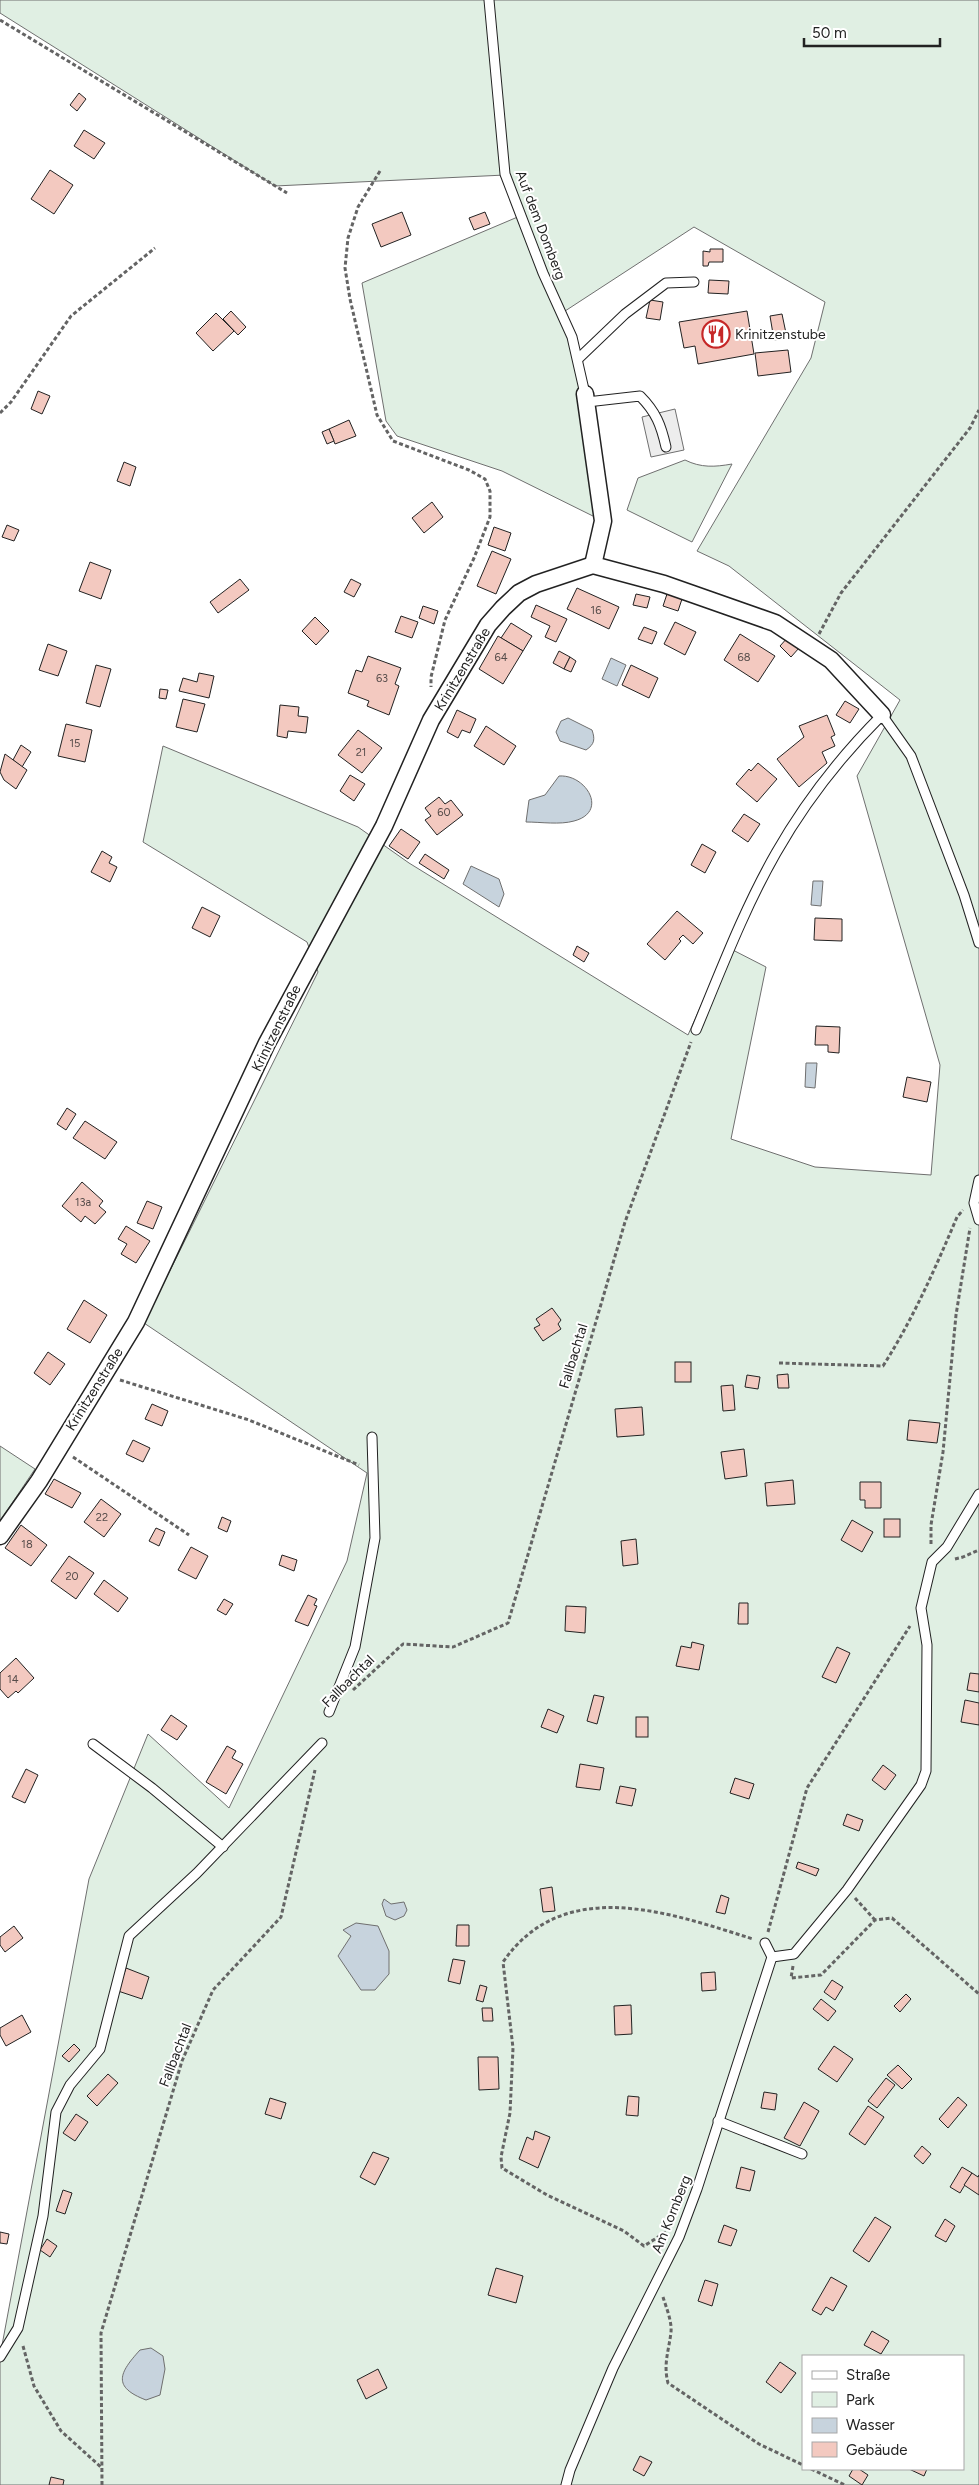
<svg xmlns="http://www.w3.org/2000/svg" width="979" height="2485" viewBox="0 0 979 2485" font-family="Figtree,sans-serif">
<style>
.green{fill:#e0efe3;stroke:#6f6f6f;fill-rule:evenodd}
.parking{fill:#ededed;stroke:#6f6f6f}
.water{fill:#c7d3dd;stroke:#6f6f6f}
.building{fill:#f3c9c0;stroke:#222}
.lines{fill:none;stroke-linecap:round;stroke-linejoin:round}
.lane-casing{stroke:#222;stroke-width:11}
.street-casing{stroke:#222;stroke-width:19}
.path{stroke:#646464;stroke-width:3;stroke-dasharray:4 2.5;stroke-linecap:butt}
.lane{stroke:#fff;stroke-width:9}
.street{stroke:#fff;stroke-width:16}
.labels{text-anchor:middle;stroke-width:4;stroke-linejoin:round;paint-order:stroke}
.number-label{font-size:11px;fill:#564c4a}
.street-label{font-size:14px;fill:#222;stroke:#fff}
.poi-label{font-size:14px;fill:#222;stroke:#fff;text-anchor:start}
</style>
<rect width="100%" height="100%" fill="#fff"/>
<g class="green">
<path d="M0 0H979V2485H0V2356L89 1879 148 1734 229 1808 347 1561 367 1473 144 1323 318 972 307 942 143 842 163 746 358 827 409 863 688 1035 727 947 766 967 731 1139 815 1167 931 1175 940 1065 857 776 900 700 729 566 697 551 811 358 825 302 694 227 562 313 572 337 603 521 502 471 397 436 386 421 362 283 520 216 505 175 275 186 0 13ZM803 2356H963V2469H803Z"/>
<path d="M685 460C701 468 715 467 732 464L692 542 627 510 638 478Z"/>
<polygon points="0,1446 35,1469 0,1521"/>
</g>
<polygon class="parking" points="675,409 684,450 651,457 642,417"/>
<g class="water">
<polygon points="611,658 626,665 617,686 602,679"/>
<path d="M568 718 592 730C595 739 595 744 586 750L560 741 556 732 561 721Z"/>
<path d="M559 776C586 774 609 812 574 821 560 825 541 822 526 822L529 800 545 795Z"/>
<polygon points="471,866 499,879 504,894 499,907 463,884"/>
<polygon points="813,881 823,881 821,906 811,905"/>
<polygon points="806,1063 817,1063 815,1088 805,1087"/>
<polygon points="384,1899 391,1904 404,1902 407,1910 404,1916 395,1920 386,1916 382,1904"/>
<polygon points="356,1923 378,1926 389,1951 389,1974 375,1990 361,1990 338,1956 351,1936 343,1930"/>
<path d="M151 2348 163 2356 165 2369 160 2395 146 2400C112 2387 119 2373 140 2350Z"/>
</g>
<g class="building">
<polygon points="79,93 86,99 77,111 70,105"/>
<polygon points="84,130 105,143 94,159 74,146"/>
<polygon points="50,170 73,185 54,214 31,199"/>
<polygon points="402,212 411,235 381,247 372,224"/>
<polygon points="485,212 490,224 474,230 469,218"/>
<polygon points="710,249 723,249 723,262 709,262 708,266 703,266 703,251 710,252"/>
<polygon points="709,280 729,281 728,294 708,293"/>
<polygon points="650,300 663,302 660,320 646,318"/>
<polygon points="231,311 246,327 238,335 223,319"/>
<polygon points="747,311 754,354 698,364 695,346 684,348 679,322"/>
<polygon points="216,313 234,331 213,351 196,333"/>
<polygon points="782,314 787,338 774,340 770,316"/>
<polygon points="788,350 791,372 758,376 755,353"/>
<polygon points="38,391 50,396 42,414 31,409"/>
<polygon points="349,420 356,436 335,444 329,429"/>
<polygon points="329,429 334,441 327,444 322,432"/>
<polygon points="124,462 136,467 130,486 117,481"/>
<polygon points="432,502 443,517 424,533 412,518"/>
<polygon points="7,525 19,530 14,541 2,537"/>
<polygon points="494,527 511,533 505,551 488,545"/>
<polygon points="492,551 511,559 496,594 477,586"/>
<polygon points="90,562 111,570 101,599 79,591"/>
<polygon points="240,579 249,590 218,613 210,602"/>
<polygon points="351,579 361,584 354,597 344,592"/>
<polygon points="577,588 619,607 609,629 567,609"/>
<polygon points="636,594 650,597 647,608 633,605"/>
<polygon points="667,594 682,599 678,611 663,606"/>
<polygon points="536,605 567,619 556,642 545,637 550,626 531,617"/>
<polygon points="423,606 438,611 434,624 419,618"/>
<polygon points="401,616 418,622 412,638 395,632"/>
<polygon points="315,617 329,631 316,645 302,631"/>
<polygon points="675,622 696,632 685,655 664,644"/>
<polygon points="511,623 532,636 523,651 501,638"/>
<polygon points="644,627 657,632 652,644 638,639"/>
<polygon points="740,634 775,656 758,682 724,660"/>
<polygon points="498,636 523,651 503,684 479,669"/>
<polygon points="788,637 799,648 791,657 780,646"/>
<polygon points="48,644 67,651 58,676 39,670"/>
<polygon points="559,651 570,657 564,669 553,663"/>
<polygon points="368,656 401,668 395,684 399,686 389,715 367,706 369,701 348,693 356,670 362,672"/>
<polygon points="570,657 576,661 571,672 564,669"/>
<polygon points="96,665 111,669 100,707 86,703"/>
<polygon points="631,665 658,678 649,698 622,685"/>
<polygon points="199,673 214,676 209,698 179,691 183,678 197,682"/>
<polygon points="160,689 168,690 166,699 159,698"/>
<polygon points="183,699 205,704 197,732 176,727"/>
<polygon points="845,701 859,709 850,723 836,715"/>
<polygon points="280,705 299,707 298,716 308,717 306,733 288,731 287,738 277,736"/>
<polygon points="457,710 476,719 470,733 462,730 458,738 447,732"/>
<polygon points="827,715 835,735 831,737 835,746 822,752 827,763 799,787 777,759 804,737 799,726"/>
<polygon points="66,724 92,730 85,762 58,756"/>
<polygon points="486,726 516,746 504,765 474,746"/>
<polygon points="358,730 382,748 362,773 338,755"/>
<polygon points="21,745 31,752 22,767 13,760"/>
<polygon points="5,754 27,770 16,789 4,780 0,772"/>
<polygon points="758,763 777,779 757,802 736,784 749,769 751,771"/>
<polygon points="350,775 365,784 354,801 340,791"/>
<polygon points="439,797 445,804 451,800 463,815 437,835 425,820 431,816 425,808"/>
<polygon points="744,814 760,824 748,842 732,831"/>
<polygon points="401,829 420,842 408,859 389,846"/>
<polygon points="702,844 716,852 705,873 691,865"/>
<polygon points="102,851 112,857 109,863 117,867 110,882 91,872"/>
<polygon points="425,854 449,870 444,879 419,863"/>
<polygon points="202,907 220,916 210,937 192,928"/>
<polygon points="677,911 703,933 693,944 683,935 679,939 681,941 665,960 647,944"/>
<polygon points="815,918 842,919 842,941 814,940"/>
<polygon points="577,946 589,953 584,962 573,955"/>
<polygon points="816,1026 840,1027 839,1053 828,1052 828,1045 815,1045"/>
<polygon points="907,1077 931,1082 927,1102 903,1097"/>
<polygon points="67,1108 76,1114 66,1130 57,1124"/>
<polygon points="85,1121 117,1142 105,1159 73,1138"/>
<polygon points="82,1182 103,1201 99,1206 106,1212 95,1224 85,1216 81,1222 62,1206"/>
<polygon points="147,1201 162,1207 153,1229 137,1223"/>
<polygon points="126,1226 150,1241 136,1263 121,1254 127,1244 118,1239"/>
<polygon points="84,1300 107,1315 90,1343 67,1329"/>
<polygon points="552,1308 561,1320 558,1324 561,1329 543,1341 534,1328 540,1325 536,1319"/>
<polygon points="48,1352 65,1364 50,1385 34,1373"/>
<rect x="675" y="1362" width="16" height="20"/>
<polygon points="788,1374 789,1388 778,1388 777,1375"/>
<polygon points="747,1375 760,1377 758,1389 745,1387"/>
<polygon points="733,1385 735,1410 723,1411 721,1386"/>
<polygon points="152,1404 168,1411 162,1426 145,1419"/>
<polygon points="642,1407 644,1435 617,1437 615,1409"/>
<polygon points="909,1420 940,1423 937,1443 907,1440"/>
<polygon points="133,1440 150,1448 143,1462 126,1454"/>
<polygon points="744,1449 747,1476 725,1479 721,1452"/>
<polygon points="54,1479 81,1493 72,1508 45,1494"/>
<polygon points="793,1480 795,1504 767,1506 765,1483"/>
<polygon points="860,1482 881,1482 881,1508 865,1508 865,1500 860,1500"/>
<polygon points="101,1499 121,1514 104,1537 84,1522"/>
<polygon points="222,1517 231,1521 227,1532 218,1528"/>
<rect x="884" y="1519" width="16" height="18"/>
<polygon points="852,1520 873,1532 862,1552 841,1540"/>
<polygon points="21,1525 47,1545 31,1566 5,1548"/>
<polygon points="156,1528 165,1532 159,1546 149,1541"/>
<polygon points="636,1539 638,1564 623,1566 621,1541"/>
<polygon points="191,1547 208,1556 196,1579 178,1570"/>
<polygon points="282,1555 297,1560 294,1571 279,1565"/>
<polygon points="69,1556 94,1573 76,1599 51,1581"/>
<polygon points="104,1580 128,1598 118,1612 94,1594"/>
<polygon points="308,1595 317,1599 314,1605 317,1606 308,1626 295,1621"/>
<polygon points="224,1599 233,1604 226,1615 217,1610"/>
<polygon points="739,1603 748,1603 748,1624 738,1624"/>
<polygon points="566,1606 586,1607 585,1633 565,1631"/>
<polygon points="692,1642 704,1645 699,1670 676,1666 681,1646 691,1648"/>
<polygon points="837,1647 850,1653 836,1683 822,1677"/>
<polygon points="16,1658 34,1678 18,1693 16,1691 8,1698 0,1689 0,1673"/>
<polygon points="970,1673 979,1674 979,1692 967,1690"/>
<polygon points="594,1695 604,1697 597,1724 587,1721"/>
<polygon points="965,1700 979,1703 979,1725 961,1722"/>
<polygon points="548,1709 564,1716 557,1733 541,1727"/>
<polygon points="171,1715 187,1726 177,1740 161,1730"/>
<rect x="636" y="1717" width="12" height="20"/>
<polygon points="227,1746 236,1751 232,1758 243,1764 226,1794 206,1782"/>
<polygon points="580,1764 604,1768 600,1790 576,1787"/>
<polygon points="883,1765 896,1775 885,1790 872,1780"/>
<polygon points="26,1769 38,1775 25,1803 12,1797"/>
<polygon points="735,1778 754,1784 749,1799 730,1793"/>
<polygon points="620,1786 636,1789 632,1806 616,1803"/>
<polygon points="847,1814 863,1820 859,1831 843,1825"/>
<polygon points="798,1862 819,1869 816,1876 796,1868"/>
<polygon points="552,1887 555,1911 543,1912 540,1889"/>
<polygon points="721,1895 729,1898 725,1914 716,1912"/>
<polygon points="457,1925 469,1925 469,1946 456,1946"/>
<polygon points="14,1926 23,1938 5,1952 0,1945 0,1937"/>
<polygon points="453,1959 465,1961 460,1984 448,1981"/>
<polygon points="126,1968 149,1977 142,1999 118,1991"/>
<polygon points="715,1972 716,1990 702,1991 701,1973"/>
<polygon points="832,1980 843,1987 835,2000 824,1992"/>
<polygon points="480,1985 487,1987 483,2002 476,2000"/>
<polygon points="906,1994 911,1999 900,2012 894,2006"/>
<polygon points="821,1999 836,2011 828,2021 813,2009"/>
<polygon points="631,2005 632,2034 615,2035 614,2006"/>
<polygon points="482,2008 492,2008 493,2021 483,2021"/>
<polygon points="22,2015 31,2032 6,2046 0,2035 0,2028"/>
<polygon points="74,2044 80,2050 69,2062 62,2056"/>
<polygon points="834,2046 853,2059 837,2082 818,2069"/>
<polygon points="478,2057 498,2057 499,2089 479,2090"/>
<polygon points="898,2065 912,2079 902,2089 887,2075"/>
<polygon points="108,2074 118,2083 97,2106 87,2096"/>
<polygon points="886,2078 895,2085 877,2108 868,2101"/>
<polygon points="764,2092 777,2094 775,2110 761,2108"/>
<polygon points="628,2096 639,2097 638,2116 626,2115"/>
<polygon points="958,2097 967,2105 948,2128 939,2119"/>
<polygon points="270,2098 286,2103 281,2119 265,2114"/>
<polygon points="804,2102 819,2111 800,2146 784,2138"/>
<polygon points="868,2106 884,2117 865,2145 849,2134"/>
<polygon points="76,2114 88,2122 75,2141 63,2133"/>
<polygon points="535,2131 550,2137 538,2168 519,2159 527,2137 533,2140"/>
<polygon points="922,2146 931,2154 923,2164 914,2156"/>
<polygon points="373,2152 389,2158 375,2185 360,2177"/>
<polygon points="741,2167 755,2171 750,2191 736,2188"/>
<polygon points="962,2167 972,2173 960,2193 950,2187"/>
<polygon points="972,2173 978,2177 979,2175 979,2195 964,2185"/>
<polygon points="63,2190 72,2193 65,2214 56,2211"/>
<polygon points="875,2217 891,2227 869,2262 853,2251"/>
<polygon points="945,2219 955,2226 946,2242 935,2236"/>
<polygon points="724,2225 737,2230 731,2246 718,2242"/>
<polygon points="0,2232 9,2234 7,2244 0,2243"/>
<polygon points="47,2239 57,2246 50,2257 40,2250"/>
<polygon points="496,2268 523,2276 516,2303 488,2295"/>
<polygon points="831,2277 847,2286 833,2311 826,2307 821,2315 812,2310"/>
<polygon points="705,2280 718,2284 712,2306 698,2301"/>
<polygon points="872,2331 889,2341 881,2354 864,2345"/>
<polygon points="780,2362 796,2373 781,2393 766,2382"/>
<polygon points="378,2369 387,2388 366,2399 357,2380"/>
<polygon points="640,2456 652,2462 644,2476 633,2470"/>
<polygon points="853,2469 859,2469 868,2475 862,2485 849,2476"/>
<polygon points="909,2469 927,2469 924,2476"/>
<polygon points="51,2477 64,2480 63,2485 49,2485"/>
</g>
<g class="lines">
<g class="lane-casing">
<g id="lane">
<polyline points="489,0 505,174 543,273 572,337 585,394"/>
<polyline points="578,359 625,314 666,283 694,282"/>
<path d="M587 402 640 396C656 412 661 425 666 447"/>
<path d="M696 1030C721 970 744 909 776 853 805 802 841 756 882 715L911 756 964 895 979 943"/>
<polyline points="979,1180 974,1203 979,1220"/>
<polyline points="329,1712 355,1647 375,1538 372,1437"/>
<polyline points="93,1744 152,1788 223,1847"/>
<polyline points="772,1957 794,1954 847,1890 921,1785 926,1771 927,1645 921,1608 932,1562 947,1547 979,1494"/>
<polyline points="718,2121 802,2154"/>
<polyline points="0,2357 18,2328 43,2216 56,2112 70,2085 100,2049 129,1936 197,1873 322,1743"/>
<polyline points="566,2485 570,2470 613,2368 679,2237 697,2189 772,1957 765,1943"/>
</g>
</g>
<g class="street-casing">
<g id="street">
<polyline points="585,394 603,521 593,565"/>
<polyline points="0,1536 39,1481 136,1322 267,1043 384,826 431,720 488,625 503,608 519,593 536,584 593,565 664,584 775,623 831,660 882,715"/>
</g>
</g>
<g class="path">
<polyline points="0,20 287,193"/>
<polyline points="380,171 358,207 348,238 345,268 350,299 377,415 393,441 469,470 485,479 490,491 490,517 474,558 445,620 431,677 431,687"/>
<polyline points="0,413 11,402 71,316 155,248"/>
<polyline points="819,634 841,593 970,428 979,410"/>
<path d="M779 1363 883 1366C913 1319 935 1269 957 1217L963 1210"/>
<polyline points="120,1380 249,1420 359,1465"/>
<polyline points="73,1457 189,1535"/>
<polyline points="931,1544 931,1525 943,1452 956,1315 970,1228"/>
<polyline points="955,1559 963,1557 979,1550"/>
<polyline points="353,1690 403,1644 453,1647 508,1623 625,1222 691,1042"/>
<polyline points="855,1898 875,1920"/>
<polyline points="768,1932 807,1788 910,1626"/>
<polyline points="793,1966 791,1978 821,1975 875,1920 892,1918 979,1994"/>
<path d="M666 2232 644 2246 624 2231 547 2195 502 2168 501 2157 510 2113 513 2048 503 1962C564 1874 670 1913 753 1939"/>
<path d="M663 2297C666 2307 672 2321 671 2332 669 2350 663 2364 668 2383L759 2444 803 2465"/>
<polyline points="23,2346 34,2386 61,2431 102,2468"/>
<polyline points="811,2469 845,2485"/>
<polyline points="102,2485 101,2333 182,2061 213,1990 281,1917 315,1770"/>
</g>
<use href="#lane" class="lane"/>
<use href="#street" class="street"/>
</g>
<defs>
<g id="restaurant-ring" transform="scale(1.4375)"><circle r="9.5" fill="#fff" stroke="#c62828" stroke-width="1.5"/><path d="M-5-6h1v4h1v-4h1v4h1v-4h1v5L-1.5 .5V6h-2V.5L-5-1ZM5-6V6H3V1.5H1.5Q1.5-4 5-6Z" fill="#c62828"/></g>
</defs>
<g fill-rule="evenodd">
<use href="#restaurant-ring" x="716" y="334"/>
</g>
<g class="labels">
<g class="number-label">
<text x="596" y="614">16</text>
<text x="501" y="661">64</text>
<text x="744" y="661">68</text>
<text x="382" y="682">63</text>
<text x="75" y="747">15</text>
<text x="361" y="756">21</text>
<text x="444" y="816">60</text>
<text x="83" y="1206">13a</text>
<text x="102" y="1521">22</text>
<text x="27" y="1548">18</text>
<text x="72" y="1580">20</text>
<text x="13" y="1683">14</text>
</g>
<g class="street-label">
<text transform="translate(541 225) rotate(69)" y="5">Auf dem Domberg</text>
<text transform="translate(462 669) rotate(-59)" y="5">Krinitzenstraße</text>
<text transform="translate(276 1028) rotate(-64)" y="5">Krinitzenstraße</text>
<text transform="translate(573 1356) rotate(-73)" y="5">Fallbachtal</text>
<text transform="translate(94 1389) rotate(-58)" y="5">Krinitzenstraße</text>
<text transform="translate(348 1681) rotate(-45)" y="5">Fallbachtal</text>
<text transform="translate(175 2055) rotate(-69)" y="5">Fallbachtal</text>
<text transform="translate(671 2214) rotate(-68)" y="5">Am Kornberg</text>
</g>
<g class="poi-label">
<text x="735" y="339">Krinitzenstube</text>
</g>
</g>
<rect x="802" y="2355" width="162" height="115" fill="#ffffff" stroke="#a7a7a7"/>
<rect x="812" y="2371" width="25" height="8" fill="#ffffff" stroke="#a7a7a7"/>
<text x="846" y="2380" font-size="15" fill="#222222">Straße</text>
<rect x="812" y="2392" width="25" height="15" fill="#e0efe3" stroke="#a7a7a7"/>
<text x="846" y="2405" font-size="15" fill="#222222">Park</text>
<rect x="812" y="2418" width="25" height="15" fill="#c7d3dd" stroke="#a7a7a7"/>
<text x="846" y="2430" font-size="15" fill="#222222">Wasser</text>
<rect x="812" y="2442" width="25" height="15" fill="#f3c9c0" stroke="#a7a7a7"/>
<text x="846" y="2455" font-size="15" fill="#222222">Gebäude</text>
<path d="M804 38v8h136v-8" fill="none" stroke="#222222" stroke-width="2.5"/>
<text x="812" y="38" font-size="15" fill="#222222" stroke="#ffffff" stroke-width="4" paint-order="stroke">50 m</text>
</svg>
